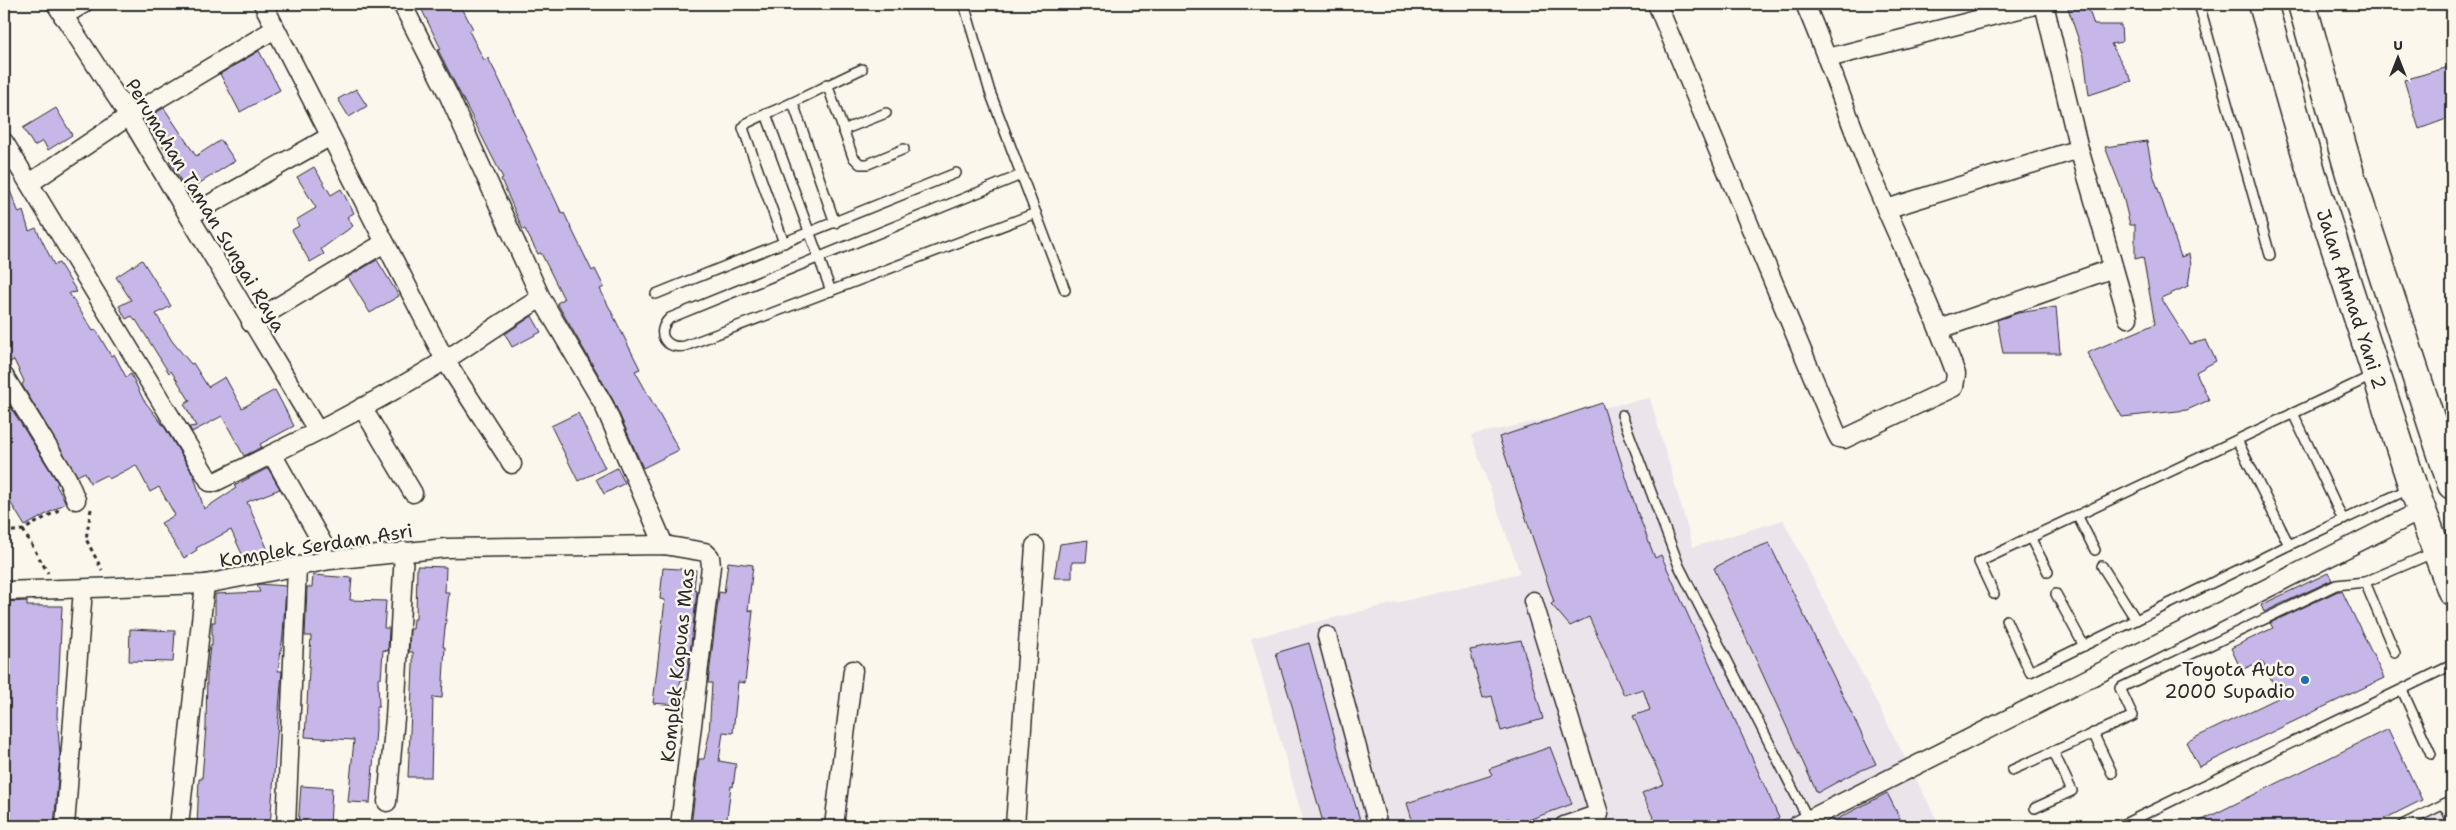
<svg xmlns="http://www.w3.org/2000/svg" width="2456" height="830" viewBox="0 0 2456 830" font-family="'Shantell Sans',sans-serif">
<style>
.built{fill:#ebe4eb}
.building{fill:#c7b7e8;stroke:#2b2b2b}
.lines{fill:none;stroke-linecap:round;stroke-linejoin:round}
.service-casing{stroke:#2b2b2b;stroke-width:12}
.minor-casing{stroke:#2b2b2b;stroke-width:21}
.trunk-casing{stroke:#2b2b2b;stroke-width:31}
.path{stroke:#2b2b2b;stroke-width:3;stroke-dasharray:4 4;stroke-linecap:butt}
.service{stroke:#fbf7ec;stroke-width:9}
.minor{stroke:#fbf7ec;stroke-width:18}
.trunk{stroke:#fbf7ec;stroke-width:28}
.poi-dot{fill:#1f6fb2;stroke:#fbf7ec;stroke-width:2}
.labels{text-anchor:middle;stroke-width:5;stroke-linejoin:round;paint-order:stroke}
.street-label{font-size:19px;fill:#2b2b2b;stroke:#fbf7ec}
.poi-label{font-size:19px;fill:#2b2b2b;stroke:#fbf7ec;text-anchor:end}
</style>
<rect width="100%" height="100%" fill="#fbf7ec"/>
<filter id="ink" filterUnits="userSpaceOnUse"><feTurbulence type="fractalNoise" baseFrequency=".02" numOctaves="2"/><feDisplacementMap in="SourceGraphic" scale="10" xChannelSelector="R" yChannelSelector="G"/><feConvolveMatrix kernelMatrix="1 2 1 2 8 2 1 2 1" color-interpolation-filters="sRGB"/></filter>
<g filter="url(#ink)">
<g class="built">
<polygon points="1650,398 1693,547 1783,520 1940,826 1305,826 1251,638 1520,573 1471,435"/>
<polygon points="2452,805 2452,826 2407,826"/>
</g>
<g class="building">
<polygon points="419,4 460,4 473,29 469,31 484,60 488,58 499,79 562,214 564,213 592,271 595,269 604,287 600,289 640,369 635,371 679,450 643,468 613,400 557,303 564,299 541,253 538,254 525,229 523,230 501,179 503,178 438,50 441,49"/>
<polygon points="2088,7 2094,25 2121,25 2122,42 2111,44 2132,81 2089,95 2084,56 2068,8"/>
<polygon points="259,51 280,90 240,112 220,74"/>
<polygon points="2452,66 2452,117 2419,129 2404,80"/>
<polygon points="356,89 367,106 349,117 338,99"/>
<polygon points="56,108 72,135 48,150 43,141 34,146 23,128"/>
<polygon points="164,108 196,156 221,140 235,161 187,191 169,161 172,160 144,119"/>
<polygon points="2147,141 2153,174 2181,257 2189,254 2191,265 2188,286 2161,298 2190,344 2206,340 2216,361 2196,372 2209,400 2187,410 2122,417 2087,353 2155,324 2143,257 2135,259 2135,225 2130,225 2121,188 2105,147"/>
<polygon points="314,167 331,195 341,189 354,213 347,217 353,226 321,249 324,254 310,262 292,230 299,226 296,220 316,208 297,177"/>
<polygon points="4,176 19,213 23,211 29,231 36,228 54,265 59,263 77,292 69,293 93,331 96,330 111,356 114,354 126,377 131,374 143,399 165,428 194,476 204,509 236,488 234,486 268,468 280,489 247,502 271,557 247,565 231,530 196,548 197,550 184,558 161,523 175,515 159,487 150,492 136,465 109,479 106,475 90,483 85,472 77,476 22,385 24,381 14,360 4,365"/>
<polygon points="142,260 171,306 156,314 172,341 191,364 193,363 208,387 225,377 242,408 275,390 294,426 260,444 262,447 244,456 222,416 192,432 189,427 196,426 184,404 190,401 171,371 169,373 136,320 135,321 132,316 126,319 119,306 131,300 116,277"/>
<polygon points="377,260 399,296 370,313 348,277"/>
<polygon points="2056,307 2060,353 2003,353 1997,320 2018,313"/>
<polygon points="532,316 541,332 512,347 505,334"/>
<polygon points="6,400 58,483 56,485 66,503 25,526 4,492 4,401"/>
<polygon points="1602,403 1637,511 1655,558 1661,555 1779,818 1760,826 1657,826 1642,793 1664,784 1633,716 1650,710 1643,689 1624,695 1589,617 1570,626 1551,604 1554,602 1499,437"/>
<polygon points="578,413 605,468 578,481 551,426"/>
<polygon points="617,468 625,483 604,494 596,479"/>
<polygon points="1088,540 1086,562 1072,562 1072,578 1054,578 1060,544"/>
<polygon points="1769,543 1876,764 1848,776 1817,793 1714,568 1742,553"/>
<polygon points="728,562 753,565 748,610 753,611 745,683 738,682 733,733 723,732 719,761 736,764 733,787 731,786 726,826 691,826 699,759 704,759 709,735 712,683 708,683 719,592 724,593"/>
<polygon points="417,566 446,567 445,592 449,592 443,647 445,647 442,698 433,697 431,777 408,777 413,666 413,652 409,652 410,629 413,629 414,619 416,619"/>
<polygon points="663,568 696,570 694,590 697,591 687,680 681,680 680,683 677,705 653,703 665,600 660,599"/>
<polygon points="2328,573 2332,580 2264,612 2261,605"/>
<polygon points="313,575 352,578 350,600 386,601 384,628 389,628 388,651 383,650 381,679 378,678 379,707 376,707 376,729 370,803 348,802 354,740 305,737 311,636 305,636 307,587 312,587"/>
<polygon points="259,584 286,586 283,635 278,671 282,671 270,826 197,826 199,779 202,779 206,726 207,674 210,646 212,646 212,622 215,622 215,594 260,592 257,585"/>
<polygon points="2338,591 2342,591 2384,678 2199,767 2186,742 2280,697 2262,661 2241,670 2231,648 2273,628 2270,623"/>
<polygon points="27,601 27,606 62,606 57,715 60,755 54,826 4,823 4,602"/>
<polygon points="130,629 175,631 173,662 129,661"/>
<polygon points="1521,640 1543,719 1501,731 1492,696 1483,698 1470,650"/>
<polygon points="1309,643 1339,753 1362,826 1324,826 1306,762 1293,709 1276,653"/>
<polygon points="2388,729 2422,800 2370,826 2190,826"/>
<polygon points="1550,747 1572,804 1512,826 1509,818 1484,826 1414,826 1407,803 1492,775 1489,769"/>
<polygon points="301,786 332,788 330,826 298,826"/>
<polygon points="1887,793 1904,826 1824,826"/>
</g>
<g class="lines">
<g class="service-casing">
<g id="service">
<polyline points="964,4 990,92 1065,290"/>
<polyline points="2199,4 2270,255"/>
<polyline points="827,84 853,157 860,164 868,164 904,149"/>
<polyline points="793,103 835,223"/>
<polyline points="766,114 747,123 743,128 784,243"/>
<polyline points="843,130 886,113"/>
<path d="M1021 175 670 318C654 333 666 350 685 346L1036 213"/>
<path d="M831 291 766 114C799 101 830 83 862 69"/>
<polyline points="656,294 956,173"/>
<polyline points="2293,413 2343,520"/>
<polyline points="1622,415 1679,566 1809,821"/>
<polyline points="2237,440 2289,545 2411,488"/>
<polyline points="2077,515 2095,550"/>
<polyline points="2030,537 2048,572"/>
<polyline points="2102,566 2136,620"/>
<polyline points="1994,594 1979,562 2374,375"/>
<polyline points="2056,594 2084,646"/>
<polyline points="2006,620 2030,672 2289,545"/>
<polyline points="2395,653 2365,582 2435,552"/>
<polyline points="2402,690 2431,754"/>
<polyline points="2093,733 2112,773"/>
<polyline points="2012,770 2133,716 2120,688 2336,585 2365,582"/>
<polyline points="2444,804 2452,821"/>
<polyline points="2035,808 2072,791 2053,751"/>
<polyline points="2120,826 2452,665"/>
<polyline points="2403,826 2404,824 2452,800"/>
</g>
</g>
<g class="minor-casing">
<g id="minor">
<polyline points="56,4 129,116 317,430"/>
<polyline points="263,4 445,360 512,464"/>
<polyline points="402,4 449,96 541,298 604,405 664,545"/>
<path d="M1657 4 1836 432 1839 438 1844 439 1954 387 1956 374C1931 304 1898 239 1870 171 1847 116 1829 59 1805 4"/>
<polyline points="63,16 83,4"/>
<polyline points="1828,58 2039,4"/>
<path d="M4 142 210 482H215C293 444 371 406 445 360 477 340 508 318 541 298"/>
<polyline points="30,183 129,116 275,29"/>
<polyline points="1886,209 2079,149"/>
<polyline points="189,216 329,137"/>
<polyline points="2110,255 2128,318"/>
<polyline points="251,323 384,243"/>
<polyline points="1940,329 2105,271 2111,265 2110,255 2079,149 2044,4"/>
<polyline points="4,376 67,478 76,500"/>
<polyline points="362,407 413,493"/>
<polyline points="272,454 324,546"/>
<polyline points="4,591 205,584 330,560 446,548 664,545 705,552 710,557 711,566 680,826"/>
<polyline points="1533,601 1599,814 1564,826"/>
<polyline points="1327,636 1378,826"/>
<polyline points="387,802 395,718 404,551"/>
<polyline points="65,826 83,589"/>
<polyline points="179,826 205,584"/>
<polyline points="286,826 297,567"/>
<polyline points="834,826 853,670"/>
<polyline points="1015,826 1035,546"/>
<polyline points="1796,826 2422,510"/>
</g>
</g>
<g class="trunk-casing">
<g id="trunk">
<polyline points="2263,4 2315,185 2413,487 2452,591"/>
<polyline points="2302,4 2350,174 2452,485"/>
</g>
</g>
<g class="path">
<polyline points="91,509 86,539 102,570"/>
<polyline points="23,530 48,573"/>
<polyline points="4,532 23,530 62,508"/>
</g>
<use href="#service" class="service"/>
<use href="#minor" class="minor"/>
<use href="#trunk" class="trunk"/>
</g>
</g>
<circle class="poi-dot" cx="2305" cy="680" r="5"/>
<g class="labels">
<g class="street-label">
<text transform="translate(206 205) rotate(59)" y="7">Perumahan Taman Sungai Raya</text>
<text transform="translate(2352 299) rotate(72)" y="7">Jalan Ahmad Yani 2</text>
<text transform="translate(316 545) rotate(-9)" y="7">Komplek Serdam Asri</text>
<text transform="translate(677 665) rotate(-84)" y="7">Komplek Kapuas Mas</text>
</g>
<g class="poi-label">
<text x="2295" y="676">Toyota Auto<tspan x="2295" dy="22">2000 Supadio</tspan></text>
</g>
</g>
<rect width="2456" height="830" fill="none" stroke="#fbf7ec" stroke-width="20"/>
<rect x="10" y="10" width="2436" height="810" fill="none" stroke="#2b2b2b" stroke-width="2" filter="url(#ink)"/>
<g transform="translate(2398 58)" stroke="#fbf7ec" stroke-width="4" paint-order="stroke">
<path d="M0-4L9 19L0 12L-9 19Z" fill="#2b2b2b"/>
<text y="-8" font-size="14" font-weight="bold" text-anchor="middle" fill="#2b2b2b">U</text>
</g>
</svg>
